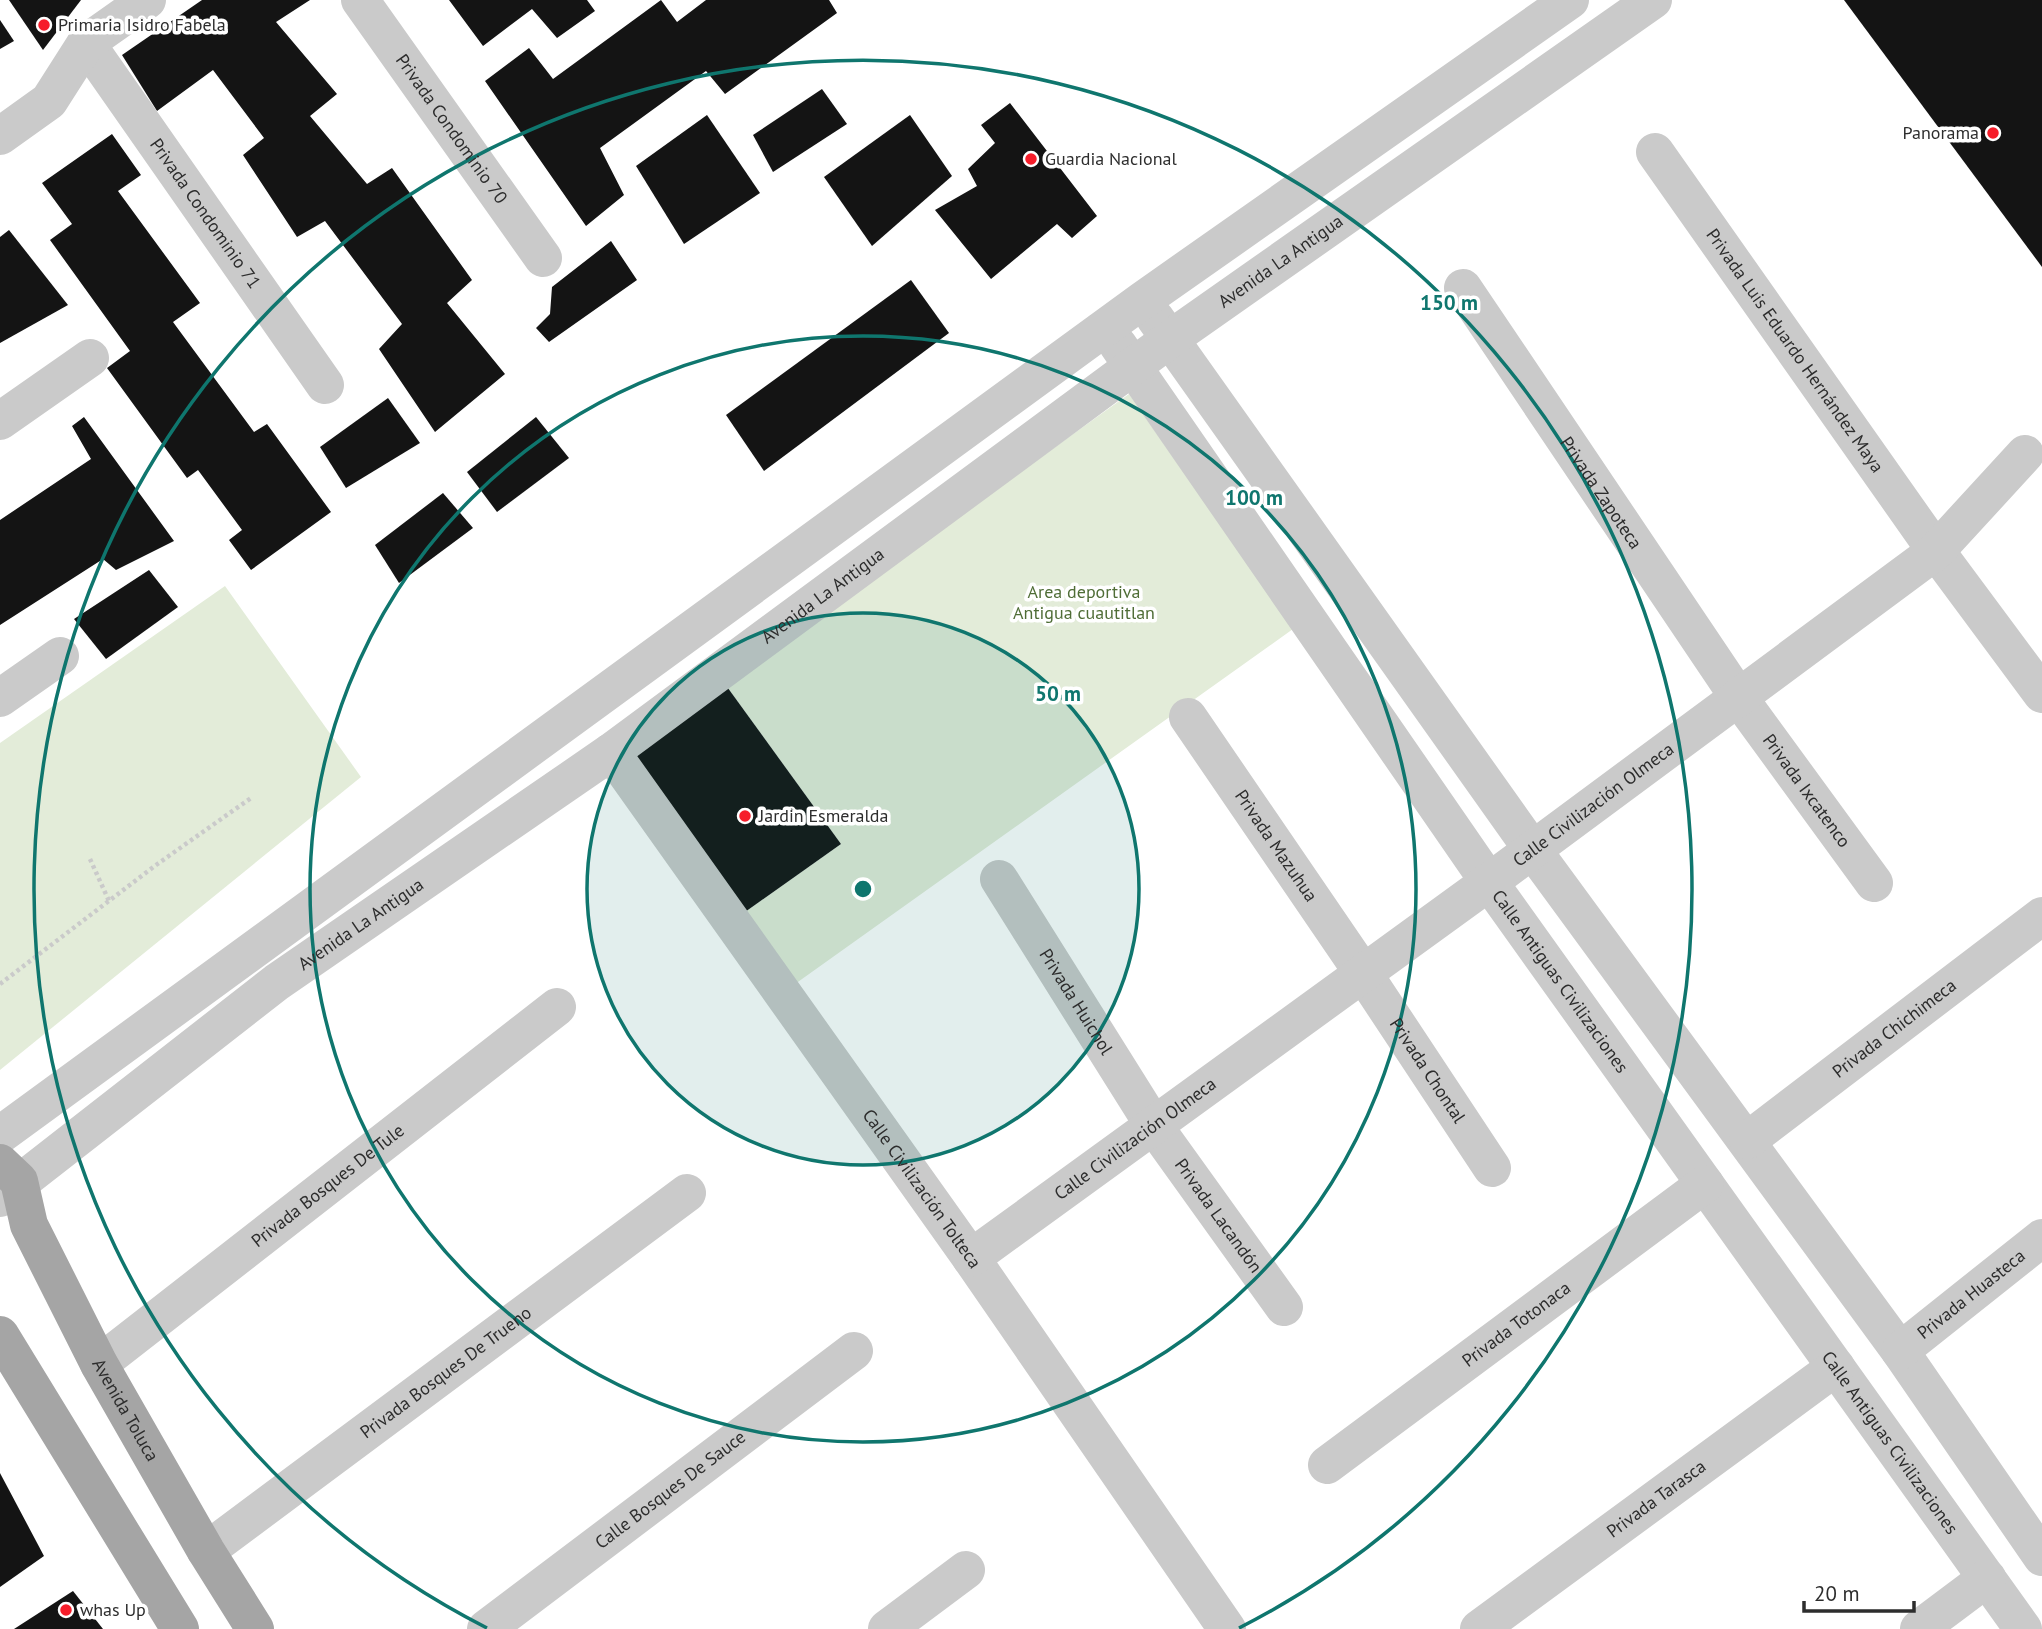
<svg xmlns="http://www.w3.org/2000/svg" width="2042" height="1629" viewBox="0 0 2042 1629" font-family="'PT Sans',sans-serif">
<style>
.green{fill:#e3ecd9}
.building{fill:#141414}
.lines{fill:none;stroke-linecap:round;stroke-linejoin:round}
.path{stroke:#cacaca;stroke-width:4.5;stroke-dasharray:3.5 3.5;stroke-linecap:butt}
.minor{stroke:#cacaca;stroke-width:38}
.major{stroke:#a5a5a5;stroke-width:38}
.ring{fill:none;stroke:#0f766e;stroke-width:3.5}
.poi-dot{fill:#f61d2a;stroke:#fff;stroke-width:2.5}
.labels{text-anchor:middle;stroke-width:7;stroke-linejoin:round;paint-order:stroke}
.poi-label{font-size:18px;fill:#2d2d2d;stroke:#fff;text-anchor:start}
.street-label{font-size:18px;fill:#2d2d2d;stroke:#fff}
.park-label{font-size:18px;fill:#4f6d36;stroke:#fff}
.centre{fill:#0f766e;stroke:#fff;stroke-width:3.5}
.ring-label{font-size:21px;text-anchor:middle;font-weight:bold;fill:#0f766e;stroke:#fff;stroke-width:7;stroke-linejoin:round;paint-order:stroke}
</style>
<rect width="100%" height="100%" fill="#fff"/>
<g class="green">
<polygon points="1129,394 1293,629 788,989 738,917 841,844 725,684"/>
<polygon points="225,586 361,777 0,1070 0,743"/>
</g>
<g class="building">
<polygon points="9,0 81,0 43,50"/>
<polygon points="202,0 310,0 276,22 337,94 310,116 367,184 392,168 472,280 447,303 505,374 435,432 379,349 402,324 325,221 297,237 243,155 264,138 213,70 157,111 122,55"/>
<polygon points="449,0 587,0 595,11 557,38 532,9 483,46"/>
<polygon points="661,0 677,22 706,0 829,0 837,13 725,94 706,71 600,148 624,195 586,226 485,81 529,48 553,79"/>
<polygon points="1844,0 2042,0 2042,267"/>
<polygon points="0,20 14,41 0,49"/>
<polygon points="822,89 847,124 773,172 753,135"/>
<polygon points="1010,103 1097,216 1072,238 1057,224 991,279 935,210 977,186 968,169 995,143 981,125"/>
<polygon points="707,115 760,193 684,244 636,166"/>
<polygon points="910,115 952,176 872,246 824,177"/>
<polygon points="112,134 141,175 118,191 200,303 173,322 254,432 267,424 331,512 251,570 229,540 242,530 198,470 187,478 107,368 130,351 50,240 72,224 42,183"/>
<polygon points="9,230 68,305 0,343 0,237"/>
<polygon points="611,241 637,280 549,342 536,328 550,314 552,287"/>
<polygon points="911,280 949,333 764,471 726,415"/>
<polygon points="388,398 420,443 346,488 320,447"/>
<polygon points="84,417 174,541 116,570 103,559 0,625 0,520 91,459 72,426"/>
<polygon points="536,417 569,458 497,512 467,472"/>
<polygon points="443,493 473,528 399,583 375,545"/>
<polygon points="149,570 178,607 106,659 74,619"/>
<polygon points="725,684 841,844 738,917 628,756"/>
<polygon points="0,1473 44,1556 0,1587"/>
<polygon points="73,1591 103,1629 14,1629"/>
</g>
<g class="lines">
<g class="path">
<polyline points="90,859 109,901"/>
<polyline points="0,984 156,865 251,798"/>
</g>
<g class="minor">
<path id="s1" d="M360 0 543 258"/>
<path id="s2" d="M86 43 325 385"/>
<polyline points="0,136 49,101 86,43 147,0"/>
<path id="s3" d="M1655 152 1936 551 2042 694"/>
<path id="s4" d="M1463 288 1739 698 1874 883"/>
<polyline points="1155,318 1532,849 1900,1351 2042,1557"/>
<path id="s5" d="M1118 345 1489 882 2023 1629"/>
<polyline points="0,421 90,358"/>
<polyline points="0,698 60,656"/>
<path id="s6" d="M1188 717 1363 973 1492 1168"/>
<path id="s7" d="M611 752 971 1258 1227 1629"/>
<path id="s8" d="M999 879 1154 1126 1284 1307"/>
<polyline points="0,1135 1143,300 1570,0"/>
<path id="s9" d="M1748 1140 2042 916"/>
<path id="s10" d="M0 1198 277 982 611 752 1170 339 1653 0"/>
<path id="s11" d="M971 1258 1489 882 1936 551 2025 454"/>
<path id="s12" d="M1900 1351 2042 1238"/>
<path id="s13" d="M99 1364 557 1007"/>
<path id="s14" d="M1327 1465 1705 1184"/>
<path id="s15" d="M206 1551 687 1193"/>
<path id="s16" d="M486 1629 854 1351"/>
<polyline points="887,1629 966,1570"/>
<path id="s17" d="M1479 1629 1836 1367"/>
<polyline points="1919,1629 1987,1578"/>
</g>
<g class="major">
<path id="s18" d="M0 1163 19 1181 29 1225 99 1364 206 1551 255 1629"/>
<polyline points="0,1335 180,1629"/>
</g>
</g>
<circle cx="863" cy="889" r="276" fill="#0f766e" fill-opacity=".12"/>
<g class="ring">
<circle cx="863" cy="889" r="276"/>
<circle cx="863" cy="889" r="553"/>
<path d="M487 1628A829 829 0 1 1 1239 1628"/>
</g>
<g class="poi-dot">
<circle cx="44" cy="25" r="7"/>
<circle cx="1993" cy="133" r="7"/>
<circle cx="1031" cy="159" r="7"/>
<circle cx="745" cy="816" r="7"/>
<circle cx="66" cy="1610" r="7"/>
</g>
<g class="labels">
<g class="poi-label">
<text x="58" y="31">Primaria Isidro Fabela</text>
<text x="1979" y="139" text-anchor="end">Panorama</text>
<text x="1045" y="165">Guardia Nacional</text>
<text x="759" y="822">Jardin Esmeralda</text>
<text x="80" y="1616">whas Up</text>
</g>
<g class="street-label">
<text dy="6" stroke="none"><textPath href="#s1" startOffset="158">Privada Condominio 70</textPath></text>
<text dy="6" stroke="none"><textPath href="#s2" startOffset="208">Privada Condominio 71</textPath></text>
<text dy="6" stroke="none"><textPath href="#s10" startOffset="1587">Avenida La Antigua</textPath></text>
<text dy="6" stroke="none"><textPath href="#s3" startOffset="243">Privada Luis Eduardo Hernández Maya</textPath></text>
<text dy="6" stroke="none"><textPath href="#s4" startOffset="247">Privada Zapoteca</textPath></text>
<text dy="6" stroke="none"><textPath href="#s10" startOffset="1020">Avenida La Antigua</textPath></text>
<text dy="6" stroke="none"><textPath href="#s4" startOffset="609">Privada Ixcatenco</textPath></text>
<text dy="6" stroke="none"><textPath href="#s11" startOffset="770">Calle Civilización Olmeca</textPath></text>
<text dy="6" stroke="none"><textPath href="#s6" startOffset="156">Privada Mazuhua</textPath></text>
<text dy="6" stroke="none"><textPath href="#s10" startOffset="453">Avenida La Antigua</textPath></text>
<text dy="6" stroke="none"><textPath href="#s5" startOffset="775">Calle Antiguas Civilizaciones</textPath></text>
<text dy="6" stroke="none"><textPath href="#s8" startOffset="145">Privada Huichol</textPath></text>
<text dy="6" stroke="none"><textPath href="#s9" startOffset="184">Privada Chichimeca</textPath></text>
<text dy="6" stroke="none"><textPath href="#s6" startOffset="427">Privada Chontal</textPath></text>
<text dy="6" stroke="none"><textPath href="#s11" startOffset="203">Calle Civilización Olmeca</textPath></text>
<text dy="6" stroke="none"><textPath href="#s13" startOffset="290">Privada Bosques De Tule</textPath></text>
<text dy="6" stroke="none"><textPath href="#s7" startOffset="536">Calle Civilización Tolteca</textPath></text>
<text dy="6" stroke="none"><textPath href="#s8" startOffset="402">Privada Lacandón</textPath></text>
<text dy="6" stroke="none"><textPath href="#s12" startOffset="91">Privada Huasteca</textPath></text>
<text dy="6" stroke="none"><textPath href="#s14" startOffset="236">Privada Totonaca</textPath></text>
<text dy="6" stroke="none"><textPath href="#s15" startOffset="299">Privada Bosques De Trueno</textPath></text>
<text dy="6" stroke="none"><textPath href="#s18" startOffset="280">Avenida Toluca</textPath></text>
<text dy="6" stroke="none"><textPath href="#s5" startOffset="1342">Calle Antiguas Civilizaciones</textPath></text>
<text dy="6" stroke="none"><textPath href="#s16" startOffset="231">Calle Bosques De Sauce</textPath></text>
<text dy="6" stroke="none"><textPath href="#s17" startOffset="220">Privada Tarasca</textPath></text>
</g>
<g class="park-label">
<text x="1084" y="598">Area deportiva<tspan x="1084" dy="21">Antigua cuautitlan</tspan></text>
</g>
</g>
<circle cx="863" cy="889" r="10" class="centre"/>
<g class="ring-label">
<text x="1449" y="310">150 m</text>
<text x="1254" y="505">100 m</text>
<text x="1058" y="701">50 m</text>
</g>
<path d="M1804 1601v10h110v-10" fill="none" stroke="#2d2d2d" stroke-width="3.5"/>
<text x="1814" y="1601" font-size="21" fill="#2d2d2d" stroke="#ffffff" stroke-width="5" paint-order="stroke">20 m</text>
</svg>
